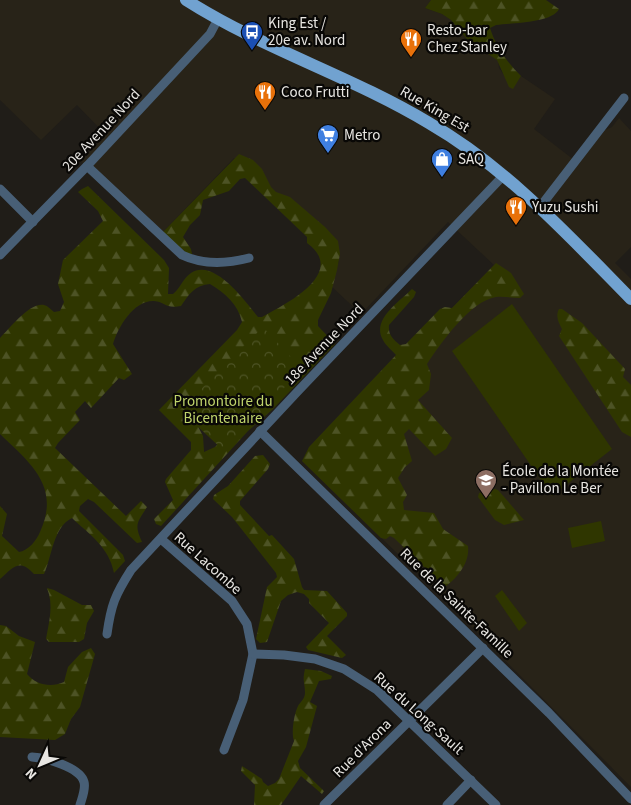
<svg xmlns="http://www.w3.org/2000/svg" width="631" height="805" viewBox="0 0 631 805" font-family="'Source Sans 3',sans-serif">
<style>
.built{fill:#282318}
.green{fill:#2f3600}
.forest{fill:url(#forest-firs);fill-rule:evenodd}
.park{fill:url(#park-crowns)}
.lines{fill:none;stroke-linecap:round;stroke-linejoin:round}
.minor{stroke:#485f76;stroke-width:9}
.primary{stroke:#71a2d0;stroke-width:12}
.labels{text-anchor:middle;stroke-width:4.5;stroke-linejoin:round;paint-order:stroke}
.poi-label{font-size:15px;fill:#e8e6e2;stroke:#090806;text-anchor:start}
.street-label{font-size:15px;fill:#e8e6e2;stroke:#090806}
.park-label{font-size:15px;fill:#c0d46c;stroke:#090806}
</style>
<defs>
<pattern id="forest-firs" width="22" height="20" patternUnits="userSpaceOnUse" patternTransform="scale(1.25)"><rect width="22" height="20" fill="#2f3600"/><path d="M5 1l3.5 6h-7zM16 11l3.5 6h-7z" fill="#4d5325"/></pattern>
<pattern id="park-crowns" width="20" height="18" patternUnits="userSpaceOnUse" patternTransform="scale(1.25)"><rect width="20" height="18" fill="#2f3600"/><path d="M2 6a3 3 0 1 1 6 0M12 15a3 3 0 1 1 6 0" fill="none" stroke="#4d5325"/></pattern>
</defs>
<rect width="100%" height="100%" fill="#201d18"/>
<polygon class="built" points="0,0 431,0 425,8 442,14 451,20 467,39 498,60 499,68 513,88 521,76 555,99 534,129 578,163 605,130 612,127 619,118 631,131 631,247 615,263 631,279 631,787 429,584 302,461 494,265 448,222 361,314 331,286 339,261 234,158 160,235 81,161 106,135 77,105 41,140 0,100"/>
<g class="green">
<polygon points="512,304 612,449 552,496 452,351"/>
<polygon points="601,521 605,541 572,548 568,528"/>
<polygon points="502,590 527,623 519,631 495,596"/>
</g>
<g class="forest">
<path d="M431 0H546L559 9C552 23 512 23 496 25L490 28C496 47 507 62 521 76L513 89 509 87 497 60 467 39 451 20 442 14 425 8Z"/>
<path d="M239 154 253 160 262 169 271 187 276 192 290 197 325 227 338 241 340 254 337 270 331 293 318 320V326L335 344 272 410 248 431 161 526 156 524 154 519 173 500 165 482 166 479 191 450V442L159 410 237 330 242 322C238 304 225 293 210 284 195 285 189 294 181 306 165 309 166 302 154 301 134 300 118 327 113 344L132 374 124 380 119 378 91 408 85 401 75 412 80 420 58 443 55 448 126 516 141 501 147 507C137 523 134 524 142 542L137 543 94 502 88 499 80 506 79 511 123 555 125 561 114 573C109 547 90 535 72 518 53 527 52 557 44 574H34C20 558 13 567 0 579V506L7 514 2 536 19 552C28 551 37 540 40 532 61 486 30 463 0 434V338C10 328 30 302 44 305 48 306 50 309 54 312L60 311 64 302 58 284 63 260 103 221 98 211 78 192 82 189 88 186 164 260 169 268 168 294H173C180 289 183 278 191 273 214 258 245 301 258 317H262C286 304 348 273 307 243V237L245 178 240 179 229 191 203 200 200 215 190 225 183 237 191 249 192 254 189 255 162 233ZM255 403 215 447 204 452 203 436 192 415Z"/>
<path d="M496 263 511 273 524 294 520 298C512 298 504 296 496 297 470 301 441 343 427 364L431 374 429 390 418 400 452 438 446 449 435 456 409 429 404 434 412 461 405 467 398 478 407 495 403 502 404 510 434 513 443 529 468 546C470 563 457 578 445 587L394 538 390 536 386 539 381 538 302 461 309 447 396 355C392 350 386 346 383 340 371 320 399 302 412 289L416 292 414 297 389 325C388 335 393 339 400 345L406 344 440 309 445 307 452 308Z"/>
<path d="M559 309H562L582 323 625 369 623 377 631 385V437L622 432 559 336 562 329C559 323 555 316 559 309Z"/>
<polygon points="263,455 270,464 268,469 240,501 240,505 269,536 272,535 294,559 302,587 304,590 327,591 347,613 347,616 327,636 346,655 342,658 308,650 306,647 329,623 309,603 309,599 304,594 297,592 288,595 281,601 267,642 260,643 256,639 267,587 277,577 276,573 232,517 213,499 214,495 228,486 255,456"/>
<polygon points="495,489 498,490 524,520 504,525 495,520 478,497 479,493"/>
<path d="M47 588 54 590 82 605H91L94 611 87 623 84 639 79 642H49L46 639C49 622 54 605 47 588Z"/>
<path d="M0 625 6 626 19 636 35 642 27 674C36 685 51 688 64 682L68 667 82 652 91 648 95 654 80 707 71 719 65 734 55 740 0 737Z"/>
<path d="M305 669 321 671 332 676 331 679 319 681 310 702 317 706 306 747 298 761 300 768 324 791 322 794 301 776 281 805H254L255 785 241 771 242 766 262 779 263 782 268 786 275 783 279 779 294 741C291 733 294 714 298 706 300 702 305 699 305 693 305 682 302 682 305 669Z"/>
</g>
<polygon class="park" points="263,327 302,369 224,451 180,410"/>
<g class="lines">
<g class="minor">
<path d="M87 166 182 255C203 265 226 264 249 258"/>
<polyline points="0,189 33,222"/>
<polyline points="540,207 624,98"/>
<polyline points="0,255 87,166 210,34 218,19"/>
<polyline points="260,431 549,713 631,799"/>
<polyline points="161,539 232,601 247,624 253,654 243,700 224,750"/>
<path d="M107 634C111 605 115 595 131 570L299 390 504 175"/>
<polyline points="253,654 284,655 315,659 344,669 377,690 496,805"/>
<path d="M32 757C46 758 80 767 84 782 86 789 82 798 80 805"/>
<polyline points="324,805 483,648"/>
<polyline points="447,805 471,780"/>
</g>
<path class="primary" d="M186 0C263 49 351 76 429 123 507 168 568 235 631 299"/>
</g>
<defs>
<g id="bus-pin" transform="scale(1.125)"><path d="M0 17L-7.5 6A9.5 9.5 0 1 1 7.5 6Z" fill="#1a4fb4" stroke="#090806"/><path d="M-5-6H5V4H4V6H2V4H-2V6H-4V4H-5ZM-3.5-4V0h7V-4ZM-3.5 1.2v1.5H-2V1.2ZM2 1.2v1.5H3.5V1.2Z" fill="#fff"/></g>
<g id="restaurant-pin" transform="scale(1.125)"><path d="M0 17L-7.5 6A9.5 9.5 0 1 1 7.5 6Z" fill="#e8710a" stroke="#090806"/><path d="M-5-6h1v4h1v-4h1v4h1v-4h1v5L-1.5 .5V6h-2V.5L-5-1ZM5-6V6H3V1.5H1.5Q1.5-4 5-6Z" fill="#fff"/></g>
<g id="supermarket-pin" transform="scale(1.125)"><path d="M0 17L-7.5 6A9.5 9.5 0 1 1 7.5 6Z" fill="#3f7fe0" stroke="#090806"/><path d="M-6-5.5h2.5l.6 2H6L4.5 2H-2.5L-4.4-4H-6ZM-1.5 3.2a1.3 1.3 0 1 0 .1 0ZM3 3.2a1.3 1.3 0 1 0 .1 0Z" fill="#fff"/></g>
<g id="shop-pin" transform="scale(1.125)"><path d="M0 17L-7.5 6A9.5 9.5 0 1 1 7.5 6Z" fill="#3f7fe0" stroke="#090806"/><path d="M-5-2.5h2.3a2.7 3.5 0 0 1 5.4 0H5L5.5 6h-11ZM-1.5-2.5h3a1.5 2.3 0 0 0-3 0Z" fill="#fff"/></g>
<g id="school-pin" transform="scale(1.125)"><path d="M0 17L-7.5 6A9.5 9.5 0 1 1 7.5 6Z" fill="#8d6e63" stroke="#090806"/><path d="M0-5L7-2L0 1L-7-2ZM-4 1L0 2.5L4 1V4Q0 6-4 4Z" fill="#fff"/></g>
</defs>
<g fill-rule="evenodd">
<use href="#bus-pin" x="252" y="32"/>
<use href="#restaurant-pin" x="411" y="39"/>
<use href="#restaurant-pin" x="265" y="92"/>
<use href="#supermarket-pin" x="328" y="135"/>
<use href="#shop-pin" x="442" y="159"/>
<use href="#restaurant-pin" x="516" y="207"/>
<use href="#school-pin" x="486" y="480"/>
</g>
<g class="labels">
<g class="poi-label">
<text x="268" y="28">King Est /<tspan x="268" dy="17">20e av. Nord</tspan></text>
<text x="427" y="35">Resto-bar<tspan x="427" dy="17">Chez Stanley</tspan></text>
<text x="281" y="97">Coco Frutti</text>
<text x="344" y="140">Metro</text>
<text x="458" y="164">SAQ</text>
<text x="532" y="212">Yuzu Sushi</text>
<text x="502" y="476">École de la Montée<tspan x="502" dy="17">- Pavillon Le Ber</tspan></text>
</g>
<g class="street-label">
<text transform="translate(435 109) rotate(30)" y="5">Rue King Est</text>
<text transform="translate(101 130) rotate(-47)" y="5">20e Avenue Nord</text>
<text transform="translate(324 344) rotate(-46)" y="5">18e Avenue Nord</text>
<text transform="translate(208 563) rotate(42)" y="5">Rue Lacombe</text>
<text transform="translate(457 603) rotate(44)" y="5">Rue de la Sainte-Famille</text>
<text transform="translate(419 713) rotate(42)" y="5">Rue du Long-Sault</text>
<text transform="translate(362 748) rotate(-45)" y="5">Rue d'Arona</text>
</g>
<g class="park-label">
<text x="223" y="406">Promontoire du<tspan x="223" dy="17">Bicentenaire</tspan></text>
</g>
</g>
<g transform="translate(40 765) rotate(226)" stroke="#090806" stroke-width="4" paint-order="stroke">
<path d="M0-4L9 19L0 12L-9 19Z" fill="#e8e6e2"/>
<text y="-8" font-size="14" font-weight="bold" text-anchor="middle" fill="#e8e6e2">N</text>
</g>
</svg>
